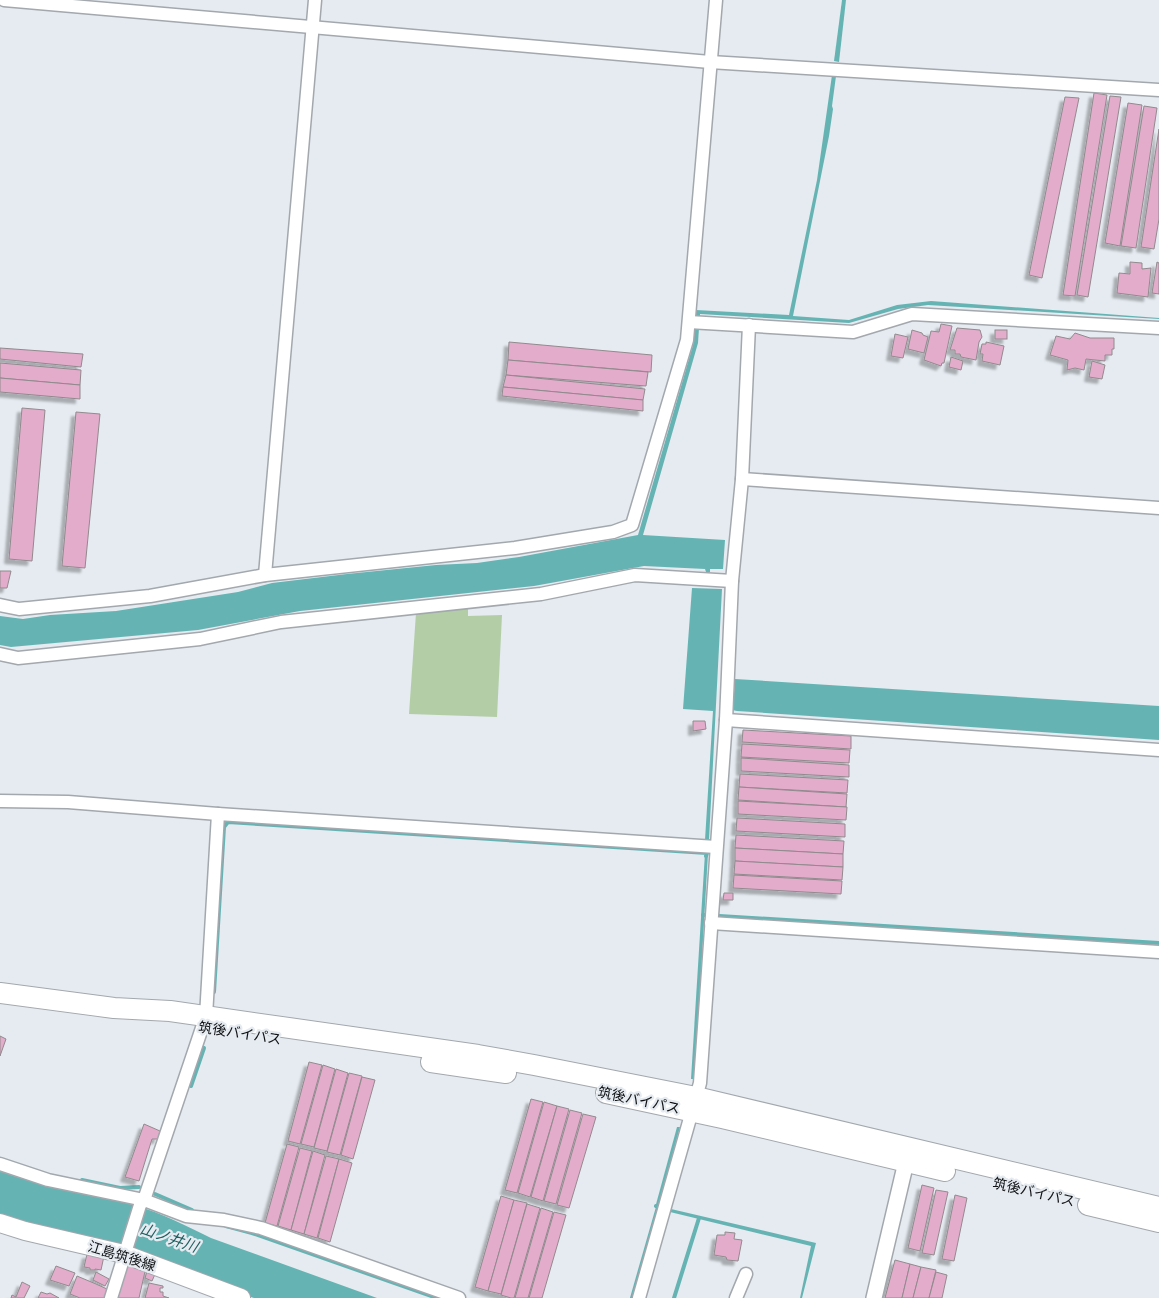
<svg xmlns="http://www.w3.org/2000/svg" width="1159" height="1298" viewBox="0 0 1159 1298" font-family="Montserrat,'Noto Sans JP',sans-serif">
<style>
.green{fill:#b3cea6}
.water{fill:#66b3b3}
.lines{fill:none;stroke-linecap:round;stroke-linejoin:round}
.stream{stroke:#66b3b3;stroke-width:4}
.building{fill:#e3accb;stroke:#918a8e;filter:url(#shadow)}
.minor-casing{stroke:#a3a8ae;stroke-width:15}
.tertiary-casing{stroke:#a3a8ae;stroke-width:18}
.secondary-casing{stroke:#a3a8ae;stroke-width:20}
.trunk-casing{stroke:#a3a8ae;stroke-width:22}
.minor{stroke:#fff;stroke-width:12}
.tertiary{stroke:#fff;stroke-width:15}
.secondary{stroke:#fff;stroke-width:18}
.trunk{stroke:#fff;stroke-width:20}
.labels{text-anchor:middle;stroke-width:4.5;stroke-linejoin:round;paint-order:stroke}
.street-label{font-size:14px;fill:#0f1113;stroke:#e5ebf1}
.water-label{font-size:15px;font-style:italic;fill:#1f5f5f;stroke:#e5ebf1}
</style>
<defs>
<filter id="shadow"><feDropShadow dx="-4.5" dy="4.5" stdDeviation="1" flood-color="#0004"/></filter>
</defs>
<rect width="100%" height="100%" fill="#e5ebf1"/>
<polygon class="green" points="468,606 468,616 502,615 497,717 409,714 416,613"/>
<g class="water">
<polygon points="842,0 846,0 839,62 834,61"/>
<polygon points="832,75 836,76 832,106 833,109 829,136 793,316 849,320 897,305 931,301 1159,318 1159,319 928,305 898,309 849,323 700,314 700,316 695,316 696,310 789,315 817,180"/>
<polygon points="695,328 699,328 698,343 643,535 725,540 723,569 710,569 710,572 706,572 705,569 644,566 534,586 300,611 198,630 11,647 0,645 0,616 23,619 50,615 116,611 238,592 272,583 347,574 436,565 477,563 519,557 638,535 693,345"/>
<polygon points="692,588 722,589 709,840 705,840 713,711 683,709"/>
<polygon points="735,679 1159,706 1159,740 737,711 732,710 733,697 731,696 734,693"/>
<polygon points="705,853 708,853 695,1079 691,1079"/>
<polygon points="677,1127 680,1127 658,1209 655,1208"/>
<path d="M0 1171C43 1188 90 1192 134 1205 161 1213 187 1226 211 1238L377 1298H254L0 1216Z"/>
<polygon points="671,1209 816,1243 802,1298 800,1298 811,1246 670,1212"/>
</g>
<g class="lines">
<g class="stream">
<polyline points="703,915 1159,943"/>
<polyline points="214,992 224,827 228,822 707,853 706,856"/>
<polyline points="191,1086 204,1048"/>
<polyline points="82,1180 120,1188 139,1187"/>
<polyline points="155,1194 192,1210"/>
<polyline points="226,1226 252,1233 437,1298"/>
<polyline points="632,1298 658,1207 656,1206"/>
<polyline points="674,1298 699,1218"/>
</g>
</g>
<g class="building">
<polygon points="1094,93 1107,95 1075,296 1063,295"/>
<polygon points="1110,96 1121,97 1088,297 1077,295"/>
<polygon points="1065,97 1079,98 1042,278 1029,275"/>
<polygon points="1128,103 1142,105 1120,246 1105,243"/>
<polygon points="1144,106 1157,108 1136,248 1121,246"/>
<polygon points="1159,129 1159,219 1154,249 1141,247"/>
<polygon points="1130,262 1142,263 1142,269 1151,268 1148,297 1117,293 1119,273 1130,274"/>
<polygon points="1157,262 1159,263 1159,294 1152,293"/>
<polygon points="941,324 952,326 944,363 942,363 941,366 924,360 931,331 939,332"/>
<polygon points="957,328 980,330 982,337 979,342 976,360 961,357 960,354 955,354 955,350 950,350"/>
<polygon points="912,330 922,333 923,335 928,337 924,353 908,349"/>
<rect x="995" y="330" width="12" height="9"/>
<polygon points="1075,333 1090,338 1114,338 1114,349 1112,349 1112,355 1105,355 1105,361 1086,359 1084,370 1075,368 1067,370 1068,360 1050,355 1056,336 1070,339"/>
<polygon points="895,334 908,337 903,358 891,356"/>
<polygon points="509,342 652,355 651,372 508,360"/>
<polygon points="986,342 1004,346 1000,365 982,361 983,354 980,354 982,344 986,344"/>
<polygon points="0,348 83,354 81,367 0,359"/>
<polygon points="951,357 963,361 961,370 949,367"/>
<polygon points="508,360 648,372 646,386 506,375"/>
<polygon points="1092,361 1105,365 1102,379 1089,377"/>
<polygon points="0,363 81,370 80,385 0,378"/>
<polygon points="506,375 645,389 643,400 503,387"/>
<polygon points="0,378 80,385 80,399 0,392"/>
<polygon points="503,387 643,400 643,411 502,396"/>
<polygon points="22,408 45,410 32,561 9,559"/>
<polygon points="76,412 100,414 85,568 62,566"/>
<polygon points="0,571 11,571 7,588 0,588"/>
<polygon points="693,721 705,721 706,729 693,731"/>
<polygon points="743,730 851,736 851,749 742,742"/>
<polygon points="742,744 850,750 849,763 741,757"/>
<polygon points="741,758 849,765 849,777 741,771"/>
<polygon points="740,774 848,780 847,793 739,787"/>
<polygon points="739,787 847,794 846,807 738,800"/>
<polygon points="738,801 847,807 846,820 738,814"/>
<polygon points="737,818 845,824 845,837 736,831"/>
<polygon points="736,835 844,841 843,854 735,848"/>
<polygon points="735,848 843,854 843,867 735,861"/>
<polygon points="735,861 843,867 842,880 734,874"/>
<polygon points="734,875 842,881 841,894 733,888"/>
<polygon points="724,893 733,893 733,900 723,900"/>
<polygon points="0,1036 6,1039 0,1056"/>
<polygon points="309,1062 322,1065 300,1144 288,1141"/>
<polygon points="323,1065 335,1069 314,1147 301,1144"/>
<polygon points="336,1069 348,1073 327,1151 314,1148"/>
<polygon points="349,1073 362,1076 340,1155 327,1152"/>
<polygon points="362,1077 375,1080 353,1159 341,1155"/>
<polygon points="531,1099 543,1102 517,1193 505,1190"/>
<polygon points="544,1102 557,1106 530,1197 518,1193"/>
<polygon points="557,1106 569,1109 543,1201 531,1197"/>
<polygon points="570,1110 582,1113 556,1204 544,1201"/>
<polygon points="583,1114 596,1117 569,1208 557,1205"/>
<polygon points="144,1124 160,1131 158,1139 152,1139 139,1181 125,1177"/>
<polygon points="287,1144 299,1147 277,1226 265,1223"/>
<polygon points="300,1148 312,1151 291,1230 278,1226"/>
<polygon points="313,1151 325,1155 304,1234 291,1230"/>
<polygon points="326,1156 339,1159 317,1238 304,1234"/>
<polygon points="339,1159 352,1163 330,1242 318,1238"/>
<polygon points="922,1185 934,1188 920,1251 908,1248"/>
<polygon points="936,1190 948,1192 934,1255 922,1253"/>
<polygon points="955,1195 967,1198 954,1261 942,1259"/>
<polygon points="501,1196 514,1200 488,1291 475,1287"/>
<polygon points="514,1200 527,1203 501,1294 488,1291"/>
<polygon points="527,1204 540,1208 514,1298 511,1298 501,1295"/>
<polygon points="541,1208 553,1212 528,1298 515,1298"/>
<polygon points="554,1212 566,1215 542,1298 529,1298"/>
<polygon points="725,1232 735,1233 734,1239 742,1240 738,1261 727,1260 726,1257 714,1255 717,1235 725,1235"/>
<polygon points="87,1254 104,1256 101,1270 95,1269 95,1270 90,1270 90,1268 84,1267"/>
<polygon points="895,1260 910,1264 902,1298 885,1298"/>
<polygon points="910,1264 921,1267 913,1298 902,1298"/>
<polygon points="125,1265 138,1269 138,1266 146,1267 139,1298 117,1298"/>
<polygon points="56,1266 75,1273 69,1286 50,1280"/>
<polygon points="921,1267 936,1270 929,1298 913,1298"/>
<polygon points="148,1268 156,1272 152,1281 145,1278"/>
<polygon points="96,1272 109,1279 105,1286 93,1280"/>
<polygon points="936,1272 947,1275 942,1298 929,1298"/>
<polygon points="77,1276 96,1284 107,1289 105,1298 80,1298 70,1294"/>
<polygon points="22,1282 30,1286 24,1298 11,1298 12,1295 16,1297"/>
<polygon points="149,1283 163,1286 163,1288 160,1288 160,1292 163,1292 163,1296 169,1298 145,1298"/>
<polygon points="41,1292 47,1294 50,1293 59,1298 38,1298"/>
</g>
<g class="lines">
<g class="minor-casing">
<g id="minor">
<polyline points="4,0 710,62 1159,90"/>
<polyline points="689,322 853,332 912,314 1159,328"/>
<polyline points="742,479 1159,508"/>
<polyline points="265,575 315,0"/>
<polyline points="0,605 19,609 150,596 265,575 515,548 613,532 632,525 687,340 716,0"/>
<polyline points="0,654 18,658 200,639 281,622 541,594 635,575 732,581"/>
<polyline points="726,720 1159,750"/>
<polyline points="0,801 68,802 218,814 716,847"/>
<polyline points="711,923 1159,952"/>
<polyline points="0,1164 48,1180 144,1200 186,1216 224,1220 261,1228 459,1298"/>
<polyline points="111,1298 140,1205 144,1200 206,1016 218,814"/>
<polyline points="639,1298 700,1083 726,720 732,581 742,479 749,325"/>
<polyline points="736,1298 746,1274"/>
</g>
</g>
<g class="tertiary-casing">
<polyline id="tertiary" points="874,1298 906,1162"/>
</g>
<g class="secondary-casing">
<polyline id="secondary" points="0,1223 25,1231 124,1254 241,1298"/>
</g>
<g class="trunk-casing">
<g id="trunk">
<polyline points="0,993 114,1008 170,1011 478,1055 534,1065 696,1097 1159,1207"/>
<polyline points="431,1062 506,1073"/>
<polyline points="606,1093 722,1118 945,1171"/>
<polyline points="1088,1205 1159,1222"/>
</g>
</g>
<use href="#minor" class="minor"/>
<use href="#tertiary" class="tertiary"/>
<use href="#secondary" class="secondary"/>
<use href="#trunk" class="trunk"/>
</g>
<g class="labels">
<g class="street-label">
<text transform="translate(240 1033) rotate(9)" y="5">筑後バイパス</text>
<text transform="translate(639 1100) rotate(12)" y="5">筑後バイパス</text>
<text transform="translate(1034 1192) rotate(13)" y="5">筑後バイパス</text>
<text transform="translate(122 1256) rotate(17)" y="5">江島筑後線</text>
</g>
<g class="water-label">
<text transform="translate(169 1238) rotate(19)" y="5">山ノ井川</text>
</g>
</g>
</svg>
